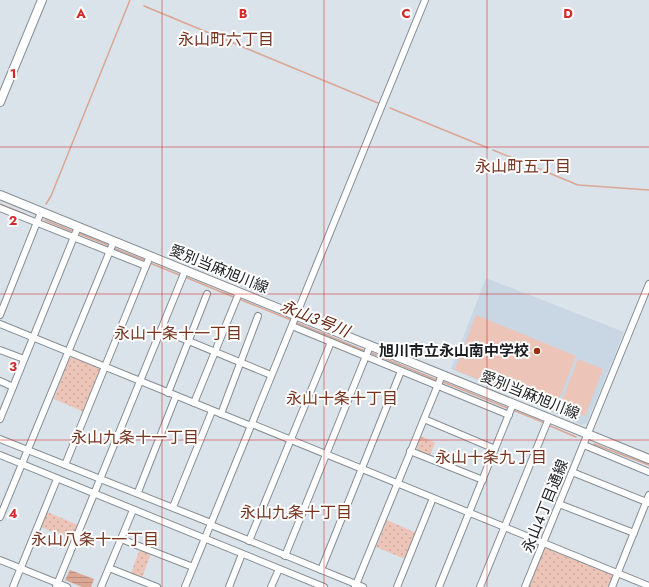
<svg xmlns="http://www.w3.org/2000/svg" width="649" height="587" viewBox="0 0 649 587" font-family="Jost,'Noto Sans JP',sans-serif">
<style>
.built{fill:#c8d7e3}
.park{fill:url(#park-dots)}
.pitch{fill:#ecc4b8}
.water{fill:url(#water-rules)}
.lines{fill:none;stroke-linecap:round;stroke-linejoin:round}
.stream{stroke:#dca695;stroke-width:1.5}
.minor-casing{stroke:#868e94;stroke-width:8}
.major-casing{stroke:#868e94;stroke-width:10}
.minor{stroke:#fff;stroke-width:6}
.major{stroke:#fff;stroke-width:8}
.grid{fill:none;stroke:#d62828;stroke-width:1;stroke-opacity:0.55}
.poi-dot{fill:#98310c;stroke:#fff;stroke-width:1.5}
.labels{text-anchor:middle;stroke-width:4;stroke-linejoin:round;paint-order:stroke}
.street-label{font-size:15px;fill:#1b1e20;stroke:#fff}
.poi-label{font-size:15px;font-weight:bold;fill:#1b1e20;stroke:#fff;text-anchor:end}
.neighbourhood-label{font-size:16px;fill:#76331e;stroke:#fff}
.water-label{font-size:16px;font-style:italic;fill:#672612;stroke:#fff}
.grid-label{font-size:13px;text-anchor:middle;font-weight:bold;fill:#d62828;stroke:#fff;stroke-width:4;stroke-linejoin:round;paint-order:stroke}
</style>
<defs>
<pattern id="park-dots" width="8" height="8" patternUnits="userSpaceOnUse"><rect width="8" height="8" fill="#ecc4b8"/><path d="M2 2h.1M6 6h.1" fill="none" stroke="#caa89e" stroke-width="1.8" stroke-linecap="round"/></pattern>
<pattern id="water-rules" width="6" height="5" patternUnits="userSpaceOnUse"><rect width="6" height="5" fill="#dca695"/><path d="M0 2.5h6" fill="none" stroke="#bc8e80"/></pattern>
</defs>
<rect width="100%" height="100%" fill="#dae3ea"/>
<polygon class="built" points="486,278 624,332 587,423 582,425 451,369"/>
<g class="park">
<polygon points="74,357 99,367 100,371 84,412 54,399 69,359"/>
<polygon points="421,436 435,443 430,455 418,450 417,447"/>
<polygon points="47,512 78,525 72,540 41,527"/>
<polygon points="387,520 416,533 405,559 376,547"/>
<polygon points="543,542 618,573 612,587 525,587"/>
<polygon points="140,549 151,553 142,578 131,573"/>
</g>
<g class="pitch">
<polygon points="476,315 576,356 555,410 455,370"/>
<polygon points="578,359 603,369 585,416 560,406"/>
</g>
<polygon class="water" points="70,570 94,579 91,587 82,587 65,580"/>
<g class="lines">
<g class="stream">
<polyline points="144,6 378,103"/>
<polyline points="390,108 488,148"/>
<polyline points="493,150 578,185 649,190"/>
<polyline points="0,204 25,214"/>
<polyline points="46,204 51,196 130,0"/>
<polyline points="45,220 74,232"/>
<polyline points="78,233 110,246"/>
<polyline points="113,248 147,261"/>
<polyline points="150,263 182,276"/>
<polyline points="185,277 236,298"/>
<polyline points="239,299 291,320"/>
<polyline points="295,322 365,351"/>
<polyline points="369,352 437,380"/>
<polyline points="441,381 510,409"/>
<polyline points="513,410 545,423"/>
<polyline points="548,425 576,437"/>
<polyline points="594,444 649,465"/>
</g>
<g class="minor-casing">
<g id="minor">
<polyline points="0,208 146,266"/>
<polyline points="0,315 41,212"/>
<polyline points="0,324 251,426"/>
<polyline points="292,326 509,415"/>
<polyline points="162,330 271,375"/>
<polyline points="0,350 24,359"/>
<polyline points="0,381 13,387"/>
<polyline points="168,393 207,294"/>
<polyline points="194,403 239,293"/>
<polyline points="221,414 258,316"/>
<polyline points="0,419 78,227"/>
<polyline points="424,419 495,449"/>
<polyline points="252,424 649,586"/>
<polyline points="0,439 211,523"/>
<polyline points="584,445 649,472"/>
<polyline points="410,451 483,480"/>
<polyline points="0,455 324,587"/>
<polyline points="65,465 150,256"/>
<polyline points="572,472 649,503"/>
<polyline points="138,492 176,396"/>
<polyline points="559,504 634,533"/>
<polyline points="173,507 212,411"/>
<polyline points="0,517 114,241"/>
<polyline points="211,525 363,587"/>
<polyline points="121,539 193,567"/>
<polyline points="249,541 331,342"/>
<polyline points="285,556 370,346"/>
<polyline points="0,560 67,587"/>
<polyline points="109,568 157,587"/>
<polyline points="321,570 401,371"/>
<polyline points="13,587 57,479"/>
<polyline points="56,587 185,271"/>
<polyline points="101,587 133,510"/>
<polyline points="185,587 425,0"/>
<polyline points="229,587 242,554"/>
<polyline points="271,587 279,569"/>
<polyline points="355,587 442,375"/>
<polyline points="397,587 433,498"/>
<polyline points="439,587 513,404"/>
<polyline points="480,587 549,418"/>
<polyline points="525,587 649,284"/>
<polyline points="612,587 649,495"/>
</g>
</g>
<g class="major-casing">
<g id="major">
<polyline points="0,102 42,0"/>
<polyline points="0,195 649,459"/>
</g>
</g>
<use href="#minor" class="minor"/>
<use href="#major" class="major"/>
</g>
<path class="grid" d="M162 0V587M324 0V587M487 0V587M0 147H649M0 294H649M0 440H649"/>
<circle class="poi-dot" cx="537" cy="351" r="4"/>
<g class="labels">
<g class="street-label">
<text transform="translate(219 269) rotate(22)" y="5">愛別当麻旭川線</text>
<text transform="translate(530 395) rotate(22)" y="5">愛別当麻旭川線</text>
<text transform="translate(545 506) rotate(-68)" y="5">永山4丁目通線</text>
</g>
<g class="poi-label">
<text x="529" y="356">旭川市立永山南中学校</text>
</g>
<g class="neighbourhood-label">
<text x="226" y="45">永山町六丁目</text>
<text x="523" y="172">永山町五丁目</text>
<text x="178" y="339">永山十条十一丁目</text>
<text x="342" y="404">永山十条十丁目</text>
<text x="135" y="443">永山九条十一丁目</text>
<text x="491" y="463">永山十条九丁目</text>
<text x="296" y="518">永山九条十丁目</text>
<text x="95" y="545">永山八条十一丁目</text>
</g>
<g class="water-label">
<text transform="translate(315 318) rotate(22)" y="6">永山３号川</text>
</g>
</g>
<g class="grid-label">
<text x="81" y="18">A</text>
<text x="243" y="18">B</text>
<text x="406" y="18">C</text>
<text x="568" y="18">D</text>
<text x="13" y="78">1</text>
<text x="13" y="225">2</text>
<text x="13" y="371">3</text>
<text x="13" y="518">4</text>
</g>
</svg>
